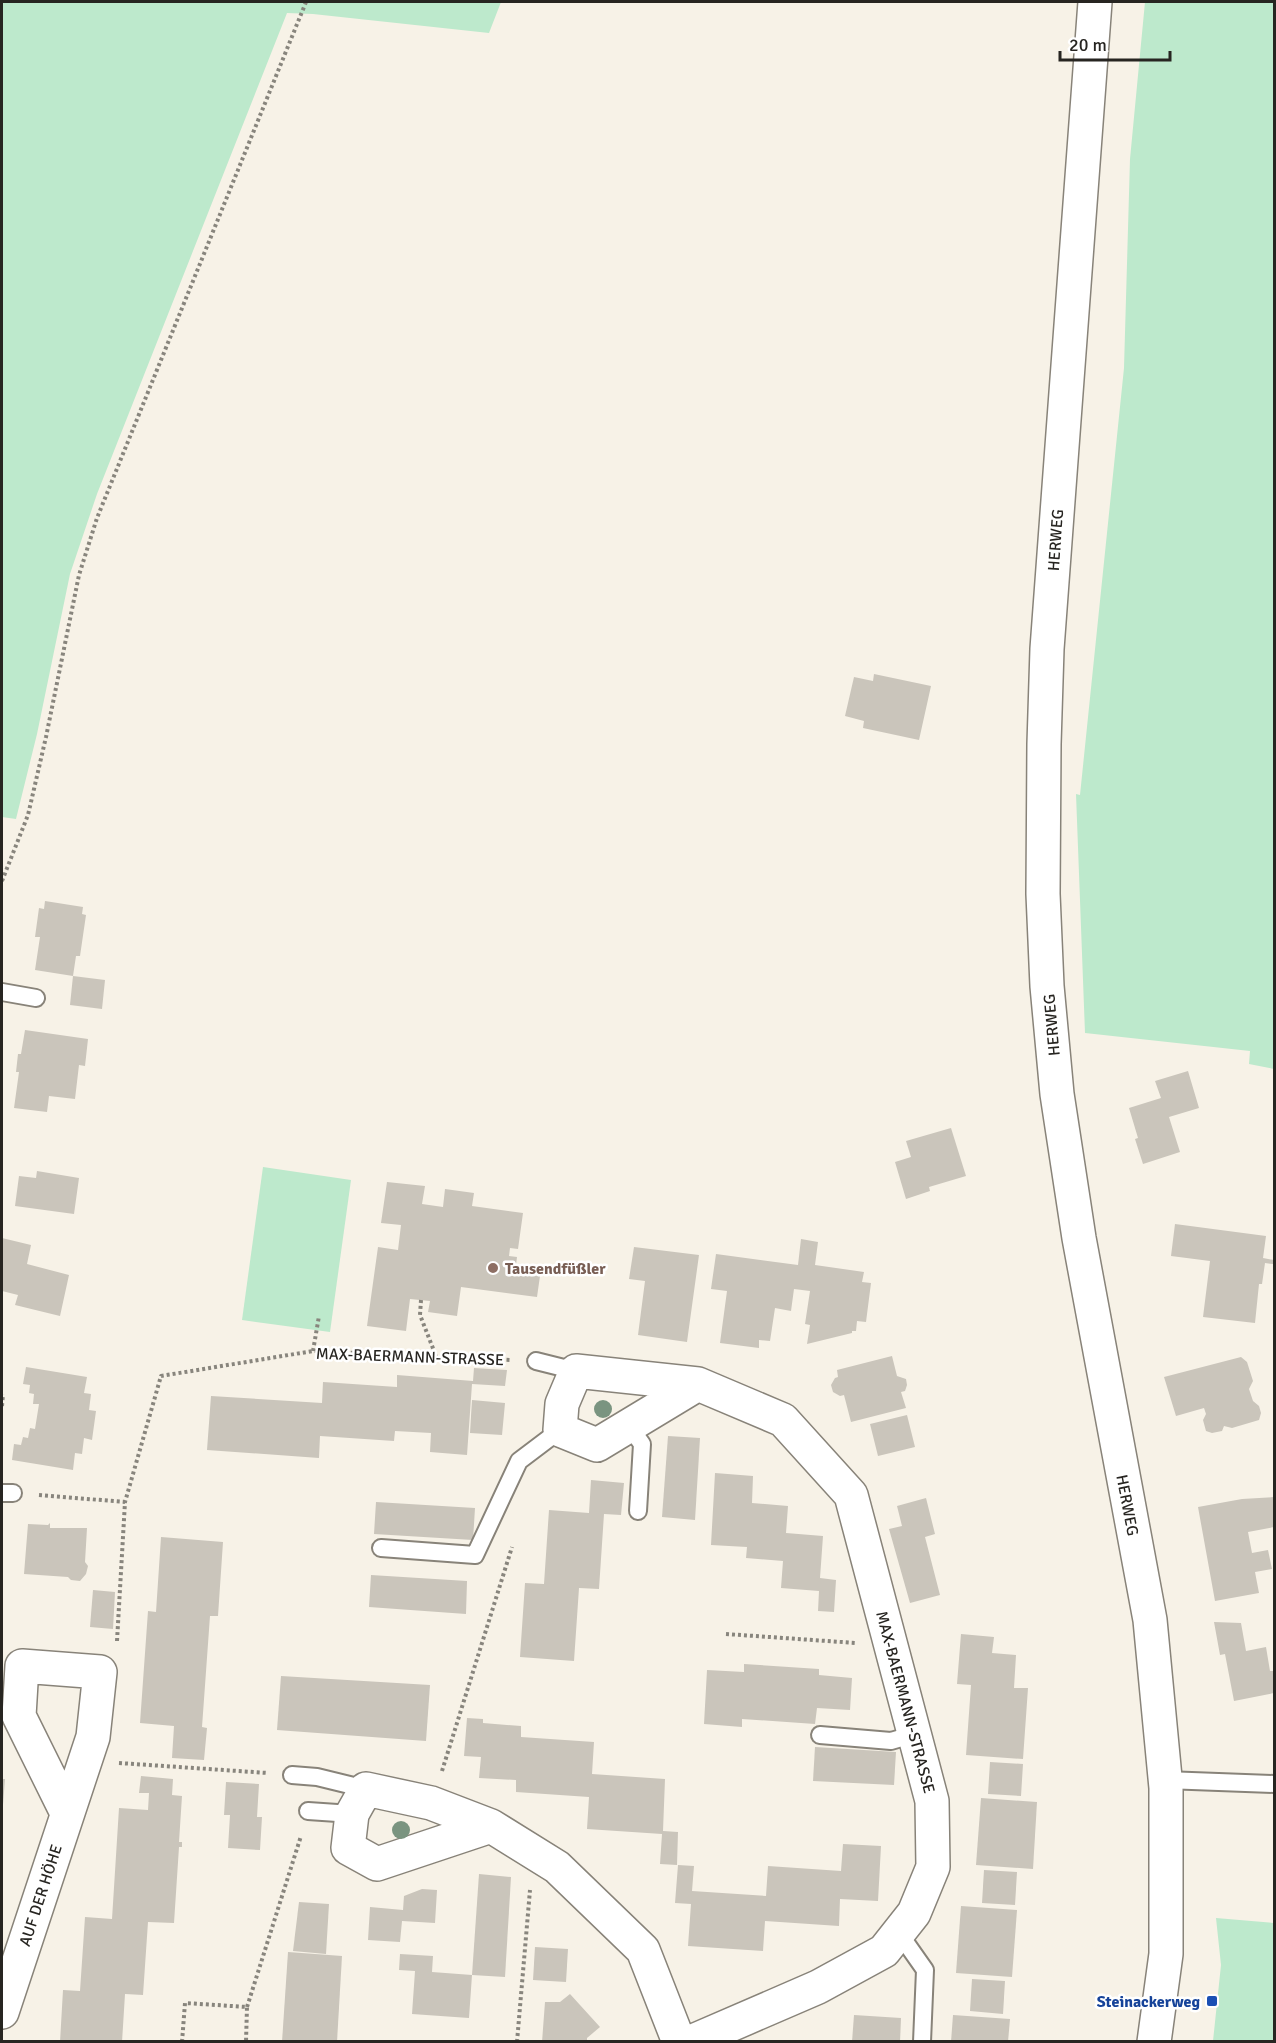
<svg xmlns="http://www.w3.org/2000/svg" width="1276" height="2043" viewBox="0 0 1276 2043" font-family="Signika,sans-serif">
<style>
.green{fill:#bde9cc}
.building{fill:#cac5bb}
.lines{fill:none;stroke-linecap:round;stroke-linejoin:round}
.service-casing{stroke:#888379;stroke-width:20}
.minor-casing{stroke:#888379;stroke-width:36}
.tertiary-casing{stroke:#888379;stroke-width:36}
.path{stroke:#88857d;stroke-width:4;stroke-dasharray:3 3;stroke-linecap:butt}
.service{stroke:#fff;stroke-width:16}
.minor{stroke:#fff;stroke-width:33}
.tertiary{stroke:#fff;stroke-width:33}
.tree{fill:#7a9480}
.education-dot{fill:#8d6e63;stroke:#fff;stroke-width:2}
.transit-dot{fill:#1a4fb4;stroke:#fff;stroke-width:2}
.labels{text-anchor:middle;stroke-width:5;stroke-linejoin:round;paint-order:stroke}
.street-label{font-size:16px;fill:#272521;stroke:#fff}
.education-label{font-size:16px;font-weight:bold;fill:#785e54;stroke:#fff;text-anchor:start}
.transit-label{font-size:16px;font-weight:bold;fill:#164399;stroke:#fff;text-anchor:end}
</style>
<rect width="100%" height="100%" fill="#f7f2e7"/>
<g class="green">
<polygon points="2,2 501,2 489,33 313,14 287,13 97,494 70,574 37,734 16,819 2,817"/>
<polygon points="1145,2 1274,2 1274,1069 1249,1064 1250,1051 1085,1033 1076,794 1080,795 1124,368 1130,159"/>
<polygon points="263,1167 351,1180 330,1332 242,1320"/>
<polygon points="1216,1918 1274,1923 1274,2041 1213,2041 1221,1965"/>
</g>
<g class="building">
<polygon points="874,674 931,686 919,740 863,728 864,721 845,716 854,677 873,681"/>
<polygon points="45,901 83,907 82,914 86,915 80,956 76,956 73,976 35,970 40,937 35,937 39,908 44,909"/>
<polygon points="73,976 105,980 102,1009 70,1005"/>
<polygon points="25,1030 88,1039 85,1066 79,1065 75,1099 49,1096 47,1112 14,1108 19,1072 16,1072 18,1054 21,1054"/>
<polygon points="1188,1071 1199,1108 1169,1117 1180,1152 1143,1164 1135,1139 1138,1138 1129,1108 1161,1098 1155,1081"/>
<polygon points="951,1128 966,1176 929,1187 930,1191 906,1199 895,1162 911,1157 906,1141"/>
<polygon points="37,1171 79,1178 74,1214 15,1206 19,1176 36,1178"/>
<polygon points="387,1182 425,1186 422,1204 443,1207 445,1189 474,1193 472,1206 523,1213 518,1249 510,1248 509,1256 517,1257 516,1265 541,1269 537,1297 461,1287 457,1316 428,1312 430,1301 410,1299 406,1331 367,1326 378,1247 398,1250 401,1225 381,1223"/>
<polygon points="1175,1224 1266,1236 1263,1258 1274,1260 1273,1264 1265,1263 1262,1284 1259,1284 1255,1323 1203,1317 1210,1261 1171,1256"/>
<polygon points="2,1238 31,1245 27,1264 69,1275 60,1316 15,1305 18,1295 2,1291"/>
<polygon points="801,1239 818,1242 815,1265 864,1272 862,1282 871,1283 866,1322 857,1321 856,1331 852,1331 852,1333 807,1344 810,1325 805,1324 810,1291 794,1289 791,1311 775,1308 770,1341 759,1340 759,1348 720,1343 727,1291 711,1289 716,1254 798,1265"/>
<polygon points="634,1247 699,1255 687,1342 638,1335 645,1281 629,1279"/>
<polygon points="892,1356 897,1376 906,1379 907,1385 905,1391 901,1392 906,1408 851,1422 844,1395 840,1396 833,1392 831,1385 835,1378 838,1377 837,1370"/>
<polygon points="1241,1357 1247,1362 1253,1381 1249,1389 1253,1401 1259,1406 1261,1413 1259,1420 1232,1428 1224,1426 1222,1431 1212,1433 1206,1431 1203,1420 1206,1414 1204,1408 1176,1416 1164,1377"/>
<polygon points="26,1367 87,1377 84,1393 91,1394 89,1410 96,1411 92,1440 84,1438 82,1454 75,1453 73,1470 12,1460 14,1444 21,1445 23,1437 28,1438 30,1428 35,1429 39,1404 33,1404 34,1394 29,1393 30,1385 23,1384"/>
<polygon points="474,1368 507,1370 505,1386 472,1384 467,1455 430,1452 431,1433 395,1431 394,1441 320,1436 319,1458 207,1450 211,1396 322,1403 323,1382 397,1387 397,1375 473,1381"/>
<polygon points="472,1400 505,1403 502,1435 470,1433"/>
<polygon points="907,1415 915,1447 878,1456 870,1424"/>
<polygon points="668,1436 700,1438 695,1520 662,1517"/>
<polygon points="715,1473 753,1476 752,1503 788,1506 786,1533 823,1536 820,1578 836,1580 834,1612 818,1611 819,1591 781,1588 783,1561 746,1558 747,1547 711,1545"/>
<polygon points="591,1480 624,1483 621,1515 604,1514 599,1589 579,1588 574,1661 520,1657 525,1583 544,1584 549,1510 589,1513"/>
<polygon points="1274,1497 1274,1527 1248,1532 1252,1553 1268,1550 1272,1569 1255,1572 1259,1593 1215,1601 1198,1507 1242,1499"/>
<polygon points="926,1498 935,1534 925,1537 940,1595 910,1603 889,1529 902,1526 897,1506"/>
<polygon points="376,1502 475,1508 473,1540 374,1534"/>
<polygon points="50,1523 50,1528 87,1528 85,1562 88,1566 86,1574 80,1581 71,1580 68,1577 24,1574 28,1524 48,1525"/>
<polygon points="161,1537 223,1542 218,1616 210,1616 202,1727 207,1728 204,1760 172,1758 174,1726 140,1723 148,1611 156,1612"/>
<polygon points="371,1575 467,1581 466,1614 369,1607"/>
<polygon points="93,1590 115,1592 113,1629 90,1627"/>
<polygon points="1214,1622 1241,1623 1246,1651 1266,1647 1270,1671 1274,1671 1274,1693 1234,1701 1225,1654 1220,1655"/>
<polygon points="961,1634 994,1637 992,1653 1016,1655 1014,1688 1028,1688 1023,1759 966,1755 971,1685 957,1684"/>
<polygon points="744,1664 819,1669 819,1675 852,1678 850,1710 817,1708 815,1724 742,1719 742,1727 704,1724 707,1670 744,1672"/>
<polygon points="281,1676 430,1685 426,1741 277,1730"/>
<polygon points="467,1718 483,1719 483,1723 521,1726 521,1737 594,1742 592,1774 665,1779 663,1831 678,1832 677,1865 660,1864 662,1834 587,1829 589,1797 516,1792 516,1780 479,1778 481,1757 464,1756"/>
<polygon points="815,1747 896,1752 894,1785 813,1781"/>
<polygon points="990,1762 1023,1764 1021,1796 988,1794"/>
<polygon points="141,1776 173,1779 172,1795 182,1796 179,1842 182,1842 182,1847 179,1847 174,1923 148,1922 143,1995 125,1994 122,2042 60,2042 63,1990 80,1991 85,1917 112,1919 119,1808 148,1810 149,1793 139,1793"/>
<polygon points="2,1779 5,1779 3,1805 2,1805"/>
<polygon points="226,1782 259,1784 257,1817 262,1817 260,1850 228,1848 230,1815 224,1815"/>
<polygon points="981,1798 1037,1802 1033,1869 976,1865"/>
<polygon points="843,1844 881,1846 878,1901 840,1899 839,1926 765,1921 763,1951 688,1946 691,1904 675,1903 678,1865 694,1866 692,1891 766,1896 768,1866 841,1871"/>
<polygon points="984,1870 1017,1872 1015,1905 982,1903"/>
<polygon points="479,1874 511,1877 505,1977 472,1975"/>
<polygon points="422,1889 437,1890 435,1923 402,1921 400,1942 368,1940 370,1907 403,1910 404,1896"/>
<polygon points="299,1902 329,1904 326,1954 293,1951"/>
<polygon points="961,1906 1017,1910 1012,1977 956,1973"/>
<polygon points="535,1947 568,1949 566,1982 533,1980"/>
<polygon points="288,1952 342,1956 337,2042 282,2042"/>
<polygon points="400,1954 433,1956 432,1972 472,1975 469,2018 412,2014 415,1971 399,1970"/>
<polygon points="972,1979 1005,1981 1003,2014 970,2011"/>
<polygon points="570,1994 600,2027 587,2038 587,2042 542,2042 545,2002 560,2002"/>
<polygon points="854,2015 901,2018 900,2042 852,2042"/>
<polygon points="953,2015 1010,2019 1008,2042 951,2042"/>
</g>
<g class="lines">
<g class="service-casing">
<g id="service">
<polyline points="2,992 36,998"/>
<polyline points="536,1361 576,1371"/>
<polyline points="629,1426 642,1444 638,1511"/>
<polyline points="2,1493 13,1493"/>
<polyline points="381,1548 475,1555 519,1461 560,1430"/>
<polyline points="820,1735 891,1741 915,1734"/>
<polyline points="292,1775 317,1777 366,1789"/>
<polyline points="1165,1780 1274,1784"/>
<polyline points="308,1811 352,1814"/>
<polyline points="899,1933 925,1970 922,2042"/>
</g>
</g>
<g class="minor-casing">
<g id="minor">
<polyline points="491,1826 377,1864 348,1848 352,1814 366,1789 431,1803 491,1826 557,1867 643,1950 679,2042"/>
<polyline points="2,2012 93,1737 100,1672 22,1666 19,1716 67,1813"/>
<polyline points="691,2042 818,1987 884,1951 914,1913 933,1867 932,1801 851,1495 783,1420 698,1384 576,1371 562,1404 560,1430 597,1445 698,1384"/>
</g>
</g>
<g class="tertiary-casing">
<polyline id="tertiary" points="1095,2 1047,649 1044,744 1043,894 1047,986 1057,1094 1079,1238 1150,1620 1166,1788 1166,1954 1154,2042"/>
</g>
<g class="path">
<polyline points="2,881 28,815 46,737 79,575 97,518 306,2"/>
<polyline points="421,1300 420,1315 436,1356"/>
<polyline points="313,1351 319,1316"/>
<polyline points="2,1406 3,1394"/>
<polyline points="39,1495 125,1502"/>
<polyline points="726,1634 856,1643"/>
<polyline points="117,1641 125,1502 161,1376 313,1351 511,1360"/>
<polyline points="119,1763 268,1773"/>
<polyline points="442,1771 512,1547"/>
<polyline points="247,2007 301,1836"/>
<polyline points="182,2042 185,2003 247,2007 246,2042"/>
<polyline points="517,2042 530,1890"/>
</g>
<use href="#service" class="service"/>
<use href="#minor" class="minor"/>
<use href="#tertiary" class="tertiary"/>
</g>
<g class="tree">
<circle cx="603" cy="1409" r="9"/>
<circle cx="401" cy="1830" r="9"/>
</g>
<circle class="education-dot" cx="493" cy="1268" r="6"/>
<rect class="transit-dot" x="1206" y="1995" width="12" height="12" rx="3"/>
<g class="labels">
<g class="street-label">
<text transform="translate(1055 540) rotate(-86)" y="6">HERWEG</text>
<text transform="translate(1051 1025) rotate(-95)" y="6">HERWEG</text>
<text transform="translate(410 1356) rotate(2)" y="6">MAX-BAERMANN-STRASSE</text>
<text transform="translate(1128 1505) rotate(79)" y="6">HERWEG</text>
<text transform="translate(906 1702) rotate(75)" y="6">MAX-BAERMANN-STRASSE</text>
<text transform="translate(40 1895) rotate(-72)" y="6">AUF DER HÖHE</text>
</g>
<g class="education-label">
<text x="505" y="1274">Tausendfüßler</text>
</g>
<g class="transit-label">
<text x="1200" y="2007">Steinackerweg</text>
</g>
</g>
<rect width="1276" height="2043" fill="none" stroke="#272521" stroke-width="6"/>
<path d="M1060 51v9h110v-9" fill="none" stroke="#272521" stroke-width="3"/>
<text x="1069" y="51" font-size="18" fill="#272521" stroke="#ffffff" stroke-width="4.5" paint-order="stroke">20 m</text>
</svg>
